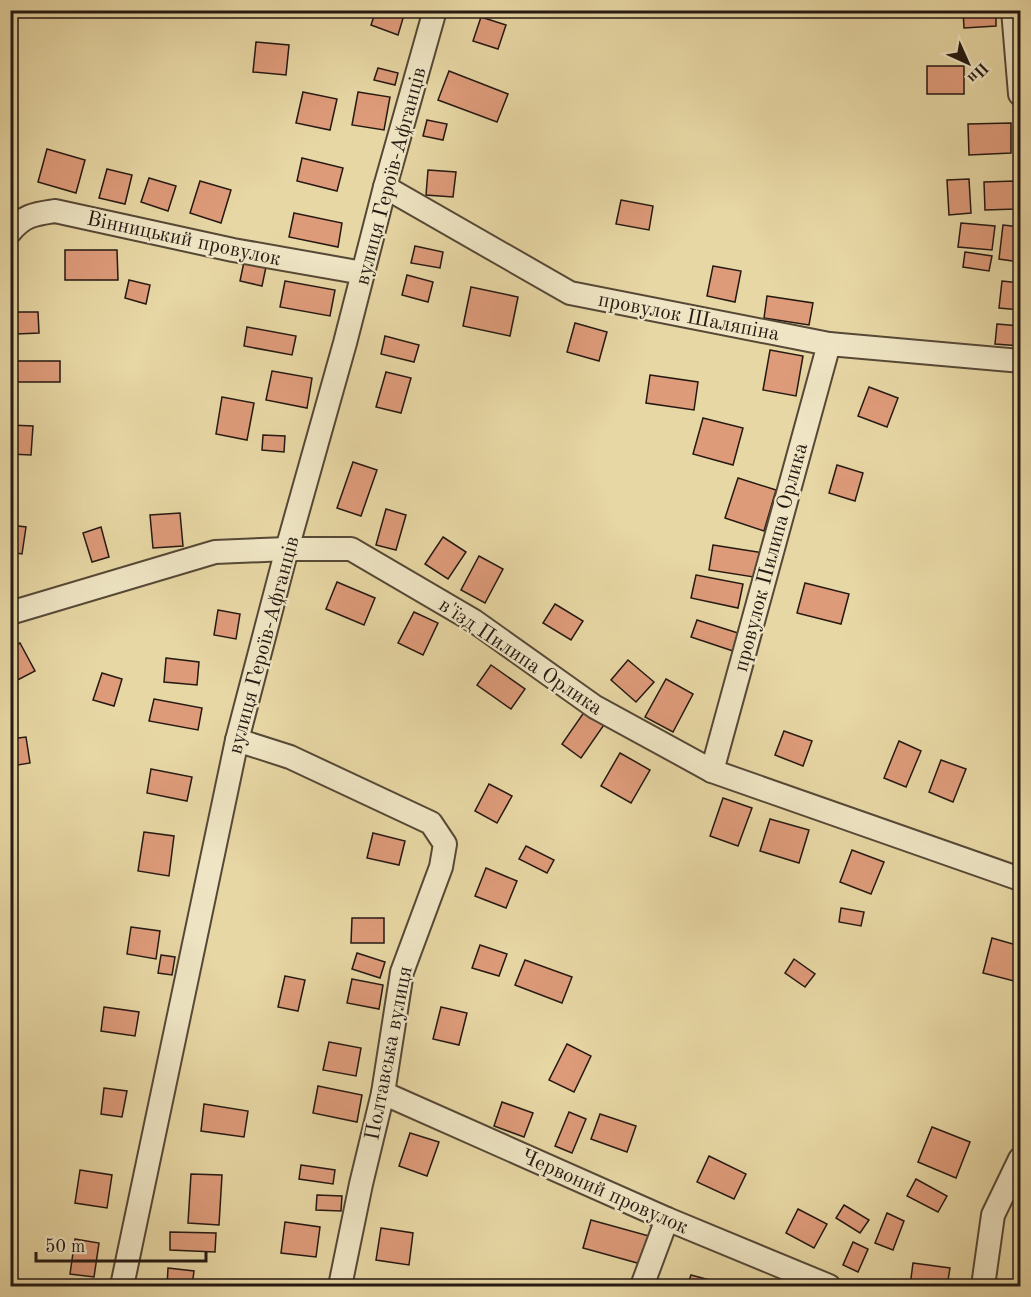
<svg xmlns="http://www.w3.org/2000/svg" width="1031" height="1297" viewBox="0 0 1031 1297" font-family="'Old Standard TT',serif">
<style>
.building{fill:#de9b7a;stroke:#251912;stroke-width:1.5}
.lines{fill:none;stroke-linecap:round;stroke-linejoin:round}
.minor-casing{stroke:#564836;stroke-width:26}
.minor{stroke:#efe5c4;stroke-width:22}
.labels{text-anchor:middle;stroke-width:4.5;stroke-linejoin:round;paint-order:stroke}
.street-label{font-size:21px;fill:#251912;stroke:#efe5c4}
</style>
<rect width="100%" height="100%" fill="#e7d7a4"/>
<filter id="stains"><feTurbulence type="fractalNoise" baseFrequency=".00333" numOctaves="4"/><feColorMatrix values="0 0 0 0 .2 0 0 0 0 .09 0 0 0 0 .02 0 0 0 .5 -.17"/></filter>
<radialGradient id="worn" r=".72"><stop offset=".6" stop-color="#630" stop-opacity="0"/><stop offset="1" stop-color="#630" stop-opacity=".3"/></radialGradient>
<g class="building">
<polygon points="376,10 392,10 404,15 398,35 371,25"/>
<polygon points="963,10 996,10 996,26 964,28"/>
<polygon points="481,17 506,25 498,49 473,41"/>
<polygon points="256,42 289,45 286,75 253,72"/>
<rect x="927" y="66" width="37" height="28"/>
<polygon points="378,68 398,73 395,85 374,80"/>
<polygon points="449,71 508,94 497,122 438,100"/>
<polygon points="303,92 337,99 330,130 296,123"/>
<polygon points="358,92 390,97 384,130 352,125"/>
<polygon points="427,120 447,124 443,140 423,136"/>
<polygon points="1011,123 1011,153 969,155 968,124"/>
<polygon points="47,149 85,160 76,193 38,182"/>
<polygon points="302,158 343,168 337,191 297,181"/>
<polygon points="107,169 132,175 125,204 99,198"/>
<polygon points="428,170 456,172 453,197 426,195"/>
<polygon points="149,178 176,186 168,211 141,202"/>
<polygon points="969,179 971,213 949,215 947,180"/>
<polygon points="200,181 231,190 221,223 190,213"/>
<polygon points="1015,181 1016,209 985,210 984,182"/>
<polygon points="621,200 653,206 649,230 616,224"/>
<polygon points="294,213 342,223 338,247 289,237"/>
<polygon points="961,223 995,226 992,250 958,247"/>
<polygon points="1003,225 1020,227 1020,262 999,259"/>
<polygon points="415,246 443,252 440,268 411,263"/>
<polygon points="65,250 117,250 118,280 65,280"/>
<polygon points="965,252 992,256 989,271 963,267"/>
<polygon points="245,257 267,262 262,286 240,281"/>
<polygon points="713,266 741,271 735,302 707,296"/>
<polygon points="407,275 433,282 428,302 402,295"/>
<polygon points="129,280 150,285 146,304 125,298"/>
<polygon points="285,281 335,290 330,316 280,307"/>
<polygon points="1002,281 1020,283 1020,310 999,308"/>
<polygon points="471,287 518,297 510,336 463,326"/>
<polygon points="767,296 813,303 809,325 764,318"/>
<polygon points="16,312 38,312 39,333 17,334"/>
<polygon points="575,323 607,332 599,361 567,352"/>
<polygon points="997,324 1020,326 1020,346 995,344"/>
<polygon points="247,327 296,336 292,355 244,346"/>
<polygon points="385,336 419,345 414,362 381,354"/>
<polygon points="770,350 803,356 796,396 763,390"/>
<rect x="14" y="361" width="46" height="21"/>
<polygon points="272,371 312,378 307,408 266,400"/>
<polygon points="386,372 411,378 401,413 376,407"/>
<polygon points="650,375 698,382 694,410 646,403"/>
<polygon points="869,387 898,398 887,427 858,416"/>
<polygon points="222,397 254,403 247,440 216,434"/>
<polygon points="703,418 743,428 733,465 693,454"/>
<polygon points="10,425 33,426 31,455 10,454"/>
<polygon points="263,435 285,436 284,452 262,450"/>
<polygon points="353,462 377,470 361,516 337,508"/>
<polygon points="837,465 863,473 855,501 829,493"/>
<polygon points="738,478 776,490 764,531 725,518"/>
<polygon points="386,509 406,515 396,550 376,545"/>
<polygon points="180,513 183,546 153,548 150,515"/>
<polygon points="10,525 26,527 22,554 10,552"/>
<polygon points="101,527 109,557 92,562 83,533"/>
<polygon points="443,537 466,552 448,579 425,564"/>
<polygon points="713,545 764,553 760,578 709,570"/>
<polygon points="479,556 503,569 485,603 461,590"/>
<polygon points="696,575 743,584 738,608 691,598"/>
<polygon points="337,582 375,598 364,625 326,609"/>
<polygon points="805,583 849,594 841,624 797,613"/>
<polygon points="555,604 583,621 571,640 543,623"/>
<polygon points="218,610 240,614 236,639 214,635"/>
<polygon points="414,612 438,623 423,655 398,643"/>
<polygon points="697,620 738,633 733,651 691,637"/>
<polygon points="20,643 35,671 10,684 10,648"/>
<polygon points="166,658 199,662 197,685 164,682"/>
<polygon points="628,660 654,682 636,702 611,680"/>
<polygon points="491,665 525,689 511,709 477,685"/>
<polygon points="102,673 122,679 114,706 93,700"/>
<polygon points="666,679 693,694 673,732 645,717"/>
<polygon points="154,699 202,708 198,730 149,721"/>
<polygon points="587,708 606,722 581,758 562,744"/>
<polygon points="784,731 812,741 803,766 775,755"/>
<polygon points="26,737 30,763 12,766 10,739"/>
<polygon points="899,741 921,751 906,787 884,778"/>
<polygon points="1019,751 1020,751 1020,772 1016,772"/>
<polygon points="620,753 650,770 631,803 601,786"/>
<polygon points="941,760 966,769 953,802 929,792"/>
<polygon points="151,769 192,777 187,801 147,793"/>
<polygon points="489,784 512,796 497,823 475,811"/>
<polygon points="723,798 752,808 738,846 710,836"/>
<polygon points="770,819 809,830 799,863 760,851"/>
<polygon points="144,832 174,836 169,876 138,871"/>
<polygon points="373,833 405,841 399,865 367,858"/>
<polygon points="526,846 554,860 547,873 519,859"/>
<polygon points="852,850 884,862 871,894 840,882"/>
<polygon points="486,868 517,881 506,908 475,896"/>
<polygon points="841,908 864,912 861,926 839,922"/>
<polygon points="352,918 384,918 384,943 351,943"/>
<polygon points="131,927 160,931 156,959 127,954"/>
<polygon points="992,938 1020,946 1020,973 1018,982 983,973"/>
<polygon points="480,945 507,954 499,976 472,968"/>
<polygon points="357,953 385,962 380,978 352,969"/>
<polygon points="161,955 175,957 172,975 158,973"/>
<polygon points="794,959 815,974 805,987 785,973"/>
<polygon points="525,960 572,977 562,1003 515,985"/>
<polygon points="285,976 305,980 298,1011 278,1007"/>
<polygon points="352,979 383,985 379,1009 347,1003"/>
<polygon points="104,1007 139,1012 135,1036 101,1031"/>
<polygon points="441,1007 467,1013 459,1045 433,1039"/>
<polygon points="329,1042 361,1048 356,1076 323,1070"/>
<polygon points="567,1044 591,1056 574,1092 549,1080"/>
<polygon points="318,1086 362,1095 357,1122 313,1113"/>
<polygon points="104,1088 127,1091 122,1117 101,1114"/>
<polygon points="502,1102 533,1113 524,1137 494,1126"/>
<polygon points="204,1104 248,1111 244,1137 201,1131"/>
<polygon points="569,1112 586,1119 572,1153 555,1146"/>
<polygon points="600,1114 636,1126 627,1152 591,1139"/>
<polygon points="932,1127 970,1142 956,1178 918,1162"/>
<polygon points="410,1133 439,1142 427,1176 399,1166"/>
<polygon points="709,1156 746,1174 734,1199 697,1182"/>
<polygon points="301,1165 335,1170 333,1184 299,1179"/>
<polygon points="80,1170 112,1175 107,1208 75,1203"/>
<polygon points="191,1174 222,1175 219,1225 188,1223"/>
<polygon points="916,1179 947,1196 938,1212 907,1196"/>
<polygon points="317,1195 342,1196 341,1211 316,1210"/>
<polygon points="844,1205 869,1220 860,1233 836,1218"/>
<polygon points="798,1209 827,1224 814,1248 786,1233"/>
<polygon points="887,1213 904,1221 893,1250 875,1243"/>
<polygon points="591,1220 649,1236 641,1264 583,1248"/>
<polygon points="285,1222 320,1227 316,1257 281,1253"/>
<polygon points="381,1228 413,1233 409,1265 376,1260"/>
<polygon points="170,1232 216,1233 215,1252 170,1250"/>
<polygon points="75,1239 99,1243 94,1277 70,1274"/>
<polygon points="853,1242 868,1249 858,1272 843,1265"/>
<polygon points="913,1263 950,1268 947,1286 910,1286"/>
<polygon points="168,1268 194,1271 192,1286 167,1286"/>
<polygon points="691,1275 732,1286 687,1286"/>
<polygon points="364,1282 385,1286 363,1286"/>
</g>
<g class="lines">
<g class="minor-casing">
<g id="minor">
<polyline points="1013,10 1020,94"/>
<polyline points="385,187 570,293 829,344 1020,361"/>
<path d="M10 232C24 215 35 214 55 211L233 250 363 273"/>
<polyline points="10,613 215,552 287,549 351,549 474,621 595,707 712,771 1020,879"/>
<polyline points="237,740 290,757 431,823 445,844 441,867 402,972 383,1093 361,1184 340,1286"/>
<polyline points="712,771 829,344"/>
<polyline points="383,1093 667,1219 829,1286"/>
<polyline points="122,1286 237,740 287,549 345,343 385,187 435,10"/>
<polyline points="642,1286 667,1219"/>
<polyline points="983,1286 993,1215 1020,1159"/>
</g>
</g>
<use href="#minor" class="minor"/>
</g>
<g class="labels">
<g class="street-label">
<text transform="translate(390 176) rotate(-75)" y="7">вулиця Героїв-Афганців</text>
<text transform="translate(184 238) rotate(12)" y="7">Вінницький провулок</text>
<text transform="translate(689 316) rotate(11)" y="7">провулок Шаляпіна</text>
<text transform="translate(770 557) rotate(-75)" y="7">провулок Пилипа Орлика</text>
<text transform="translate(263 645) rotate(-75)" y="7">вулиця Героїв-Афганців</text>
<text transform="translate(521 656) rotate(34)" y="7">в'їзд Пилипа Орлика</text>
<text transform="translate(388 1053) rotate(-79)" y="7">Полтавська вулиця</text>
<text transform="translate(605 1191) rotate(24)" y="7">Червоний провулок</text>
</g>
</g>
<rect width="1031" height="1297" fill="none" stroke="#e7d7a4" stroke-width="36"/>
<rect x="12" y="12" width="1007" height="1273" fill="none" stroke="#251912" stroke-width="3"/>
<rect x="18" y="18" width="995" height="1261" fill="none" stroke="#251912" stroke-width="1.5"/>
<g transform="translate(968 63) rotate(135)" stroke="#efe5c4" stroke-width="4.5" paint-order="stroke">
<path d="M0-4.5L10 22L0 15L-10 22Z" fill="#251912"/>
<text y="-9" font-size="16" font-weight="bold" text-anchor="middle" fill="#251912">Пн</text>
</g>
<path d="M36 1252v9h170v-9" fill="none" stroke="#251912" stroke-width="3"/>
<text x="45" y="1252" font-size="18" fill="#251912" stroke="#efe5c4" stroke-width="4.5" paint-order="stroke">50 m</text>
<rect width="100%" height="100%" filter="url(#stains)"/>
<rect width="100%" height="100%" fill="url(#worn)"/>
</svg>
